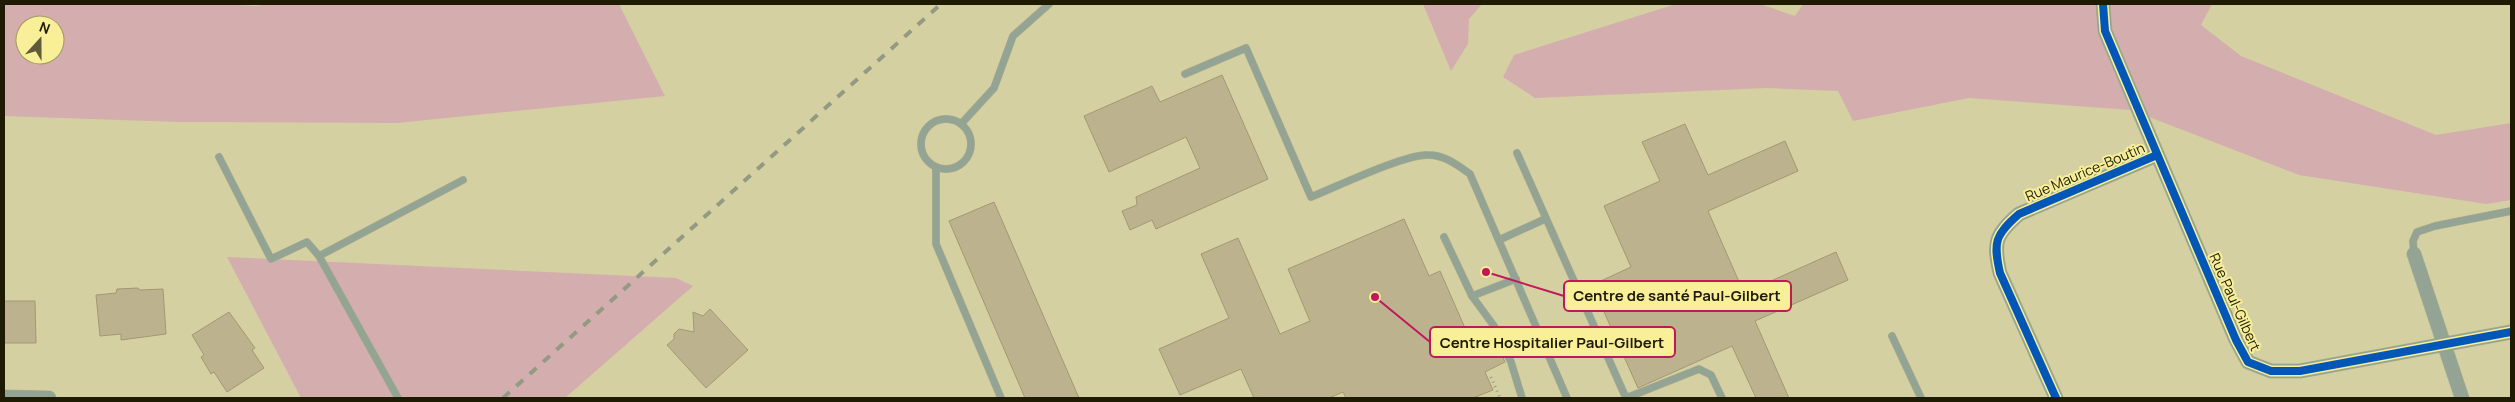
<svg xmlns="http://www.w3.org/2000/svg" width="2515" height="402" viewBox="0 0 2515 402" font-family="Manrope,sans-serif">
<style>
.forest{fill:#d4adaf;fill-rule:evenodd}
.building{fill:#bcb28e;stroke:#a29873}
.lines{fill:none;stroke-linecap:round;stroke-linejoin:round}
.lane-casing{stroke:#b4b08c;stroke-width:8}
.street-casing{stroke:#b4b08c;stroke-width:15}
.path{stroke:#929a88;stroke-width:3;stroke-dasharray:1 4;stroke-linecap:butt}
.lane{stroke:#94a494;stroke-width:7}
.street{stroke:#94a494;stroke-width:14}
.rail{stroke:#939a83;stroke-width:4;stroke-dasharray:9 9;stroke-linecap:butt}
.cycleway-casing{stroke:#f8ef98;stroke-width:11}
.cycleway{stroke:#0057b8;stroke-width:8}
.labels{text-anchor:middle;stroke-width:4;stroke-linejoin:round;paint-order:stroke}
.street-label{font-size:14px;fill:#1e1b02;stroke:#f8ef98}
.leader{fill:none;stroke:#c2185b;stroke-width:2}
.callout-dot{fill:#c2185b;stroke:#f8ef98;stroke-width:2}
.callout{fill:#f8ef98;stroke:#c2185b;stroke-width:2}
.callout-label{font-size:15px;text-anchor:middle;font-weight:bold;fill:#1e1b02}
</style>
<rect width="100%" height="100%" fill="#d5d0a1"/>
<g class="forest">
<path d="M4 4H213L256 6 270 4H619L665 96 397 123 179 122 4 116ZM25 25H55V55H25Z"/>
<polygon points="1423,4 1482,4 1469,19 1468,44 1451,71"/>
<polygon points="1676,4 1760,4 1795,16 1803,4 2212,4 2201,25 2241,56 2436,135 2511,123 2511,200 2486,204 2299,175 2131,110 1969,98 1853,121 1838,91 1767,88 1535,98 1503,77 1514,55"/>
<polygon points="227,257 676,278 693,286 565,398 301,398"/>
</g>
<g class="building">
<polygon points="1222,75 1268,179 1156,229 1152,220 1130,230 1122,211 1137,205 1136,197 1200,168 1186,137 1109,172 1084,116 1152,86 1160,102"/>
<polygon points="1685,124 1708,175 1785,141 1798,171 1708,211 1744,293 1836,252 1848,280 1755,321 1789,398 1756,398 1732,346 1638,388 1592,285 1631,267 1604,206 1660,181 1642,142"/>
<polygon points="994,202 1079,398 1025,398 949,221"/>
<polygon points="1404,219 1429,276 1440,271 1472,344 1493,335 1505,362 1485,372 1493,390 1473,398 1346,398 1343,392 1329,398 1254,398 1241,369 1180,395 1159,349 1229,318 1201,254 1238,238 1280,334 1310,321 1288,269"/>
<polygon points="138,288 140,290 163,289 166,334 121,340 121,334 100,336 96,295 116,293 117,289"/>
<polygon points="4,301 35,301 36,343 4,343"/>
<polygon points="710,309 748,350 706,388 667,345 674,339 674,334 679,329 694,332 693,312 703,316"/>
<polygon points="229,312 255,348 252,350 264,368 227,392 214,372 211,374 201,357 204,355 192,335"/>
</g>
<g class="lines">
<g class="lane-casing">
<g id="lane">
<path d="M1185 74 1246 48 1311 197C1336 187 1405 154 1428 155 1445 155 1457 165 1470 174L1567 398"/>
<circle cx="946" cy="144" r="25"/>
<polyline points="961,124 994,88 1013,36 1049,4"/>
<polyline points="1517,153 1626,398 1699,369 1711,375 1722,398"/>
<polyline points="219,157 271,259 307,242 319,256"/>
<polyline points="936,168 936,244 1001,398"/>
<polyline points="1444,237 1472,296 1494,326 1511,362 1522,398"/>
<polyline points="1499,240 1545,219"/>
<polyline points="2414,254 2413,241 2417,232 2435,226 2511,211"/>
<polyline points="1472,296 1516,279"/>
<polyline points="1892,336 1921,398"/>
<polyline points="398,398 319,256 463,180"/>
</g>
</g>
<g class="street-casing">
<g id="street">
<polyline points="2103,4 2105,31 2236,340 2248,362 2271,371 2300,371 2511,332"/>
<polyline points="2414,254 2462,398"/>
<polyline points="4,397 49,398"/>
<path d="M2056 398 2000 273C1993 242 1995 235 2019 214L2157 155"/>
</g>
</g>
<polyline class="path" points="1491,377 1500,398"/>
<use href="#lane" class="lane"/>
<use href="#street" class="street"/>
<polyline class="rail" points="503,398 941,4"/>
<g class="cycleway-casing">
<g id="cycleway">
<polyline points="2103,4 2105,31 2236,340 2248,362 2271,371 2300,371 2511,332"/>
<path d="M2056 398 2000 273C1993 242 1995 235 2019 214L2157 155"/>
</g>
</g>
<use href="#cycleway" class="cycleway"/>
</g>
<g class="labels">
<g class="street-label">
<text transform="translate(2085 172) rotate(-23)" y="5">Rue Maurice-Boutin</text>
<text transform="translate(2235 302) rotate(66)" y="5">Rue Paul-Gilbert</text>
</g>
</g>
<path class="leader" d="M1486 272L1564 296M1375 297L1430 342"/>
<g class="callout-dot">
<circle cx="1486" cy="272" r="5"/>
<circle cx="1375" cy="297" r="5"/>
</g>
<g class="callout">
<rect x="1564" y="281" width="227" height="30" rx="5"/>
<rect x="1430" y="327" width="245" height="30" rx="5"/>
</g>
<g class="callout-label">
<text x="1677" y="301">Centre de santé Paul-Gilbert</text>
<text x="1552" y="348">Centre Hospitalier Paul-Gilbert</text>
</g>
<rect width="2515" height="402" fill="none" stroke="#1e1b02" stroke-width="10"/>
<g transform="translate(40 40) rotate(21)"><circle r="24" fill="#f8ef98" stroke="#a19a5c"/>
<path d="M0-4L9 19L0 12L-9 19Z" fill="#5e5a3a"/>
<text y="-8" font-size="14" font-weight="bold" text-anchor="middle" fill="#1e1b02">N</text>
</g>
</svg>
